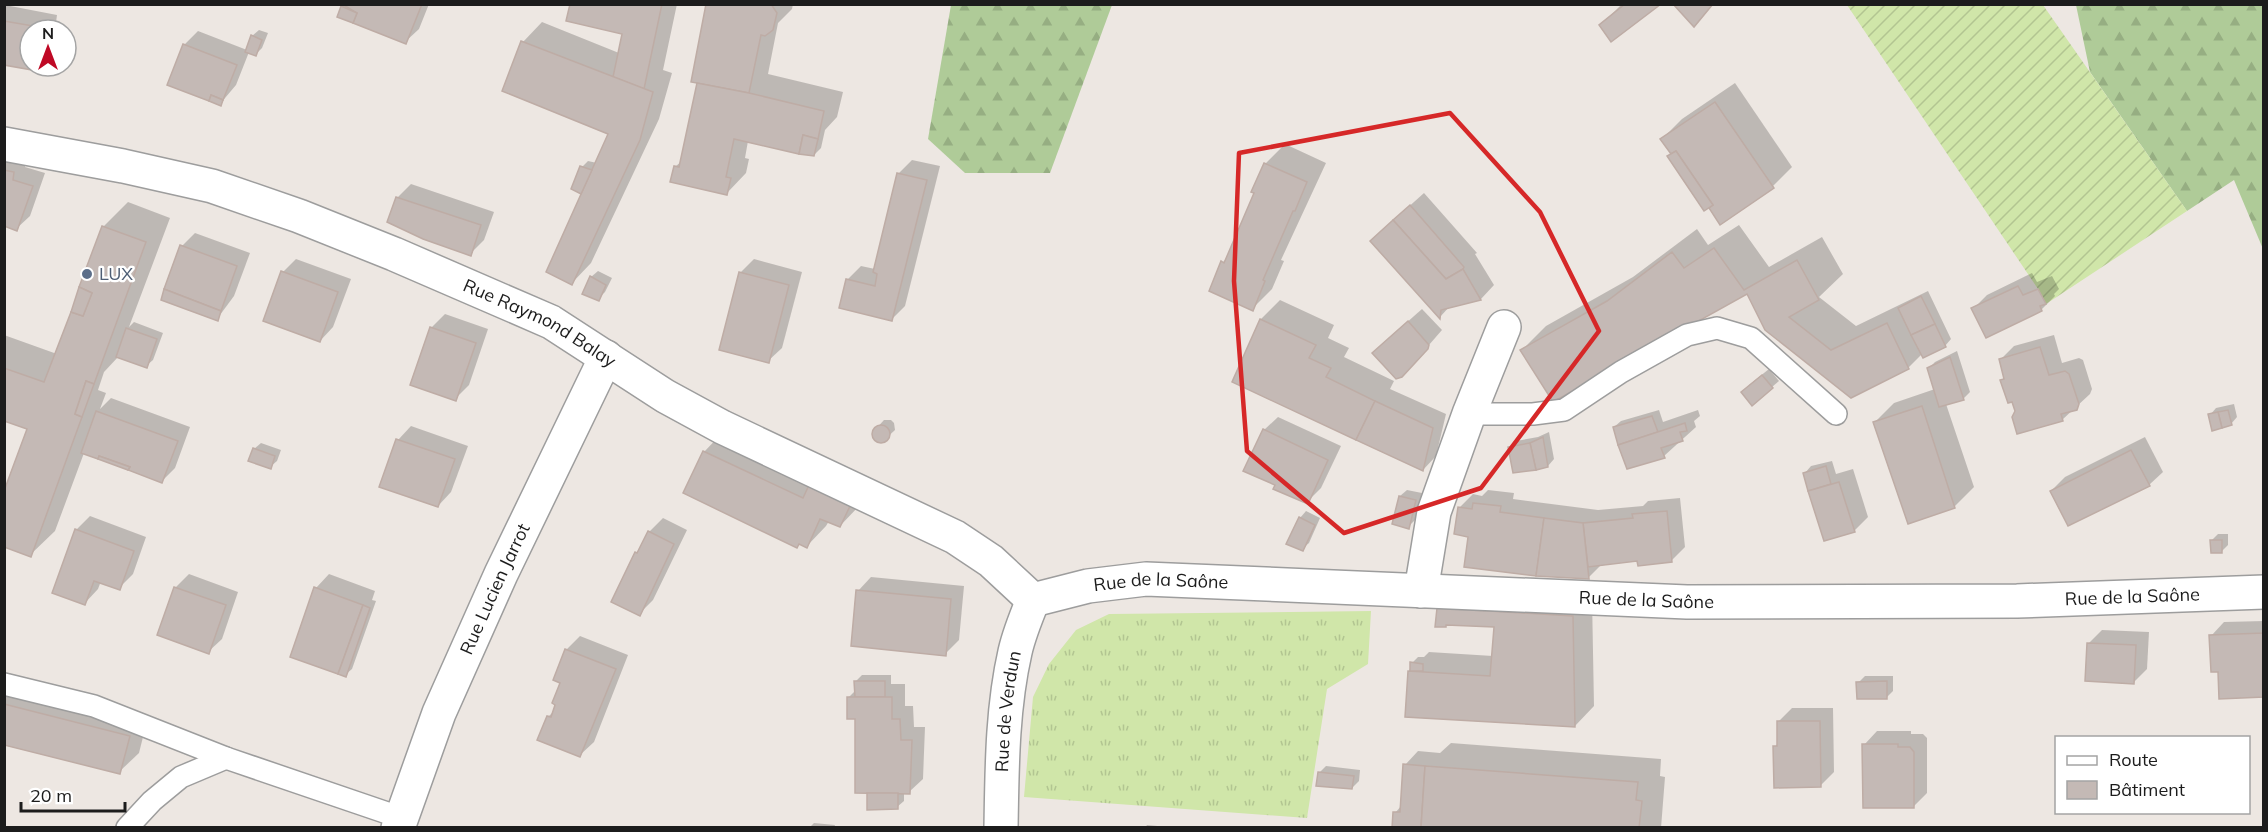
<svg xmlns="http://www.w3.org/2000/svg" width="2268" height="832" viewBox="0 0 2268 832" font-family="Mulish,sans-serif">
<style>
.grass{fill:url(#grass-tufts)}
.forest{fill:url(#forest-firs)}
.garden{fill:url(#garden-furrows)}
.shadow{fill:#0003}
.building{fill:#c4b9b5;stroke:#beaca5;stroke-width:1.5}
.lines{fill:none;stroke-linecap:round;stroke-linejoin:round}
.lane-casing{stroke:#9d9d9d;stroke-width:24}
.street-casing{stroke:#9d9d9d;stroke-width:36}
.lane{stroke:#fff;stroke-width:21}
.street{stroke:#fff;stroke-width:33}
.marked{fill:none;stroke:#d62828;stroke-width:4.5;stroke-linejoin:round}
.service-dot{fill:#5c6f8a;stroke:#fff;stroke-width:2}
.labels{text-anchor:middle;stroke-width:4.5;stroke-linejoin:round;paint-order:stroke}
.service-label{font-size:18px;fill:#4e5e75;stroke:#fff;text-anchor:start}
.street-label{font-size:18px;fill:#1c1c1c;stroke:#fff}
</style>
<defs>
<pattern id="grass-tufts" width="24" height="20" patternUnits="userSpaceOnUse" patternTransform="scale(1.5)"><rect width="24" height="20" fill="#d0e6a9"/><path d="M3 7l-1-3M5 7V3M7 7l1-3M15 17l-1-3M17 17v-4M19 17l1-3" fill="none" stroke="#b2c591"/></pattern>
<pattern id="forest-firs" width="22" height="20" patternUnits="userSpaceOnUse" patternTransform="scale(1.5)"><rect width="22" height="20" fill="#afcb98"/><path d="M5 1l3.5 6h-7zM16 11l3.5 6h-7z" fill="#96ae82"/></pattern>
<pattern id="garden-furrows" width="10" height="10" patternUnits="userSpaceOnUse" patternTransform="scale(1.5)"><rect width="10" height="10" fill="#d0e6a9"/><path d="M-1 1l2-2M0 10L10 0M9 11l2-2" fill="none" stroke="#b2c591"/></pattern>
</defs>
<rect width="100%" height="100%" fill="#ede7e2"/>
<polygon class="grass" points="1371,611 1368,664 1327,689 1307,818 1024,797 1033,697 1049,664 1076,630 1109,614"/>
<g class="forest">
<polygon points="951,5 1112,5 1050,173 965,173 928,139"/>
<polygon points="2076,5 2263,5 2263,249 2234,180 2187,211 2090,72"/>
</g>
<polygon class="garden" points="1847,5 2043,5 2187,211 2046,304 2038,289"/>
<g class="shadow">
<polygon points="343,4 429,4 419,29 405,42 339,16"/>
<polygon points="571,4 677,4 663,70 672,73 659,119 591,263 572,283 583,193 573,188 582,167 588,161 597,163 610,133 523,42 542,22 619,53 624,32"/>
<polygon points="708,4 793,4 792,9 778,23 768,74 843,92 837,117 825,130 821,148 814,155 748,141 745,158 749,159 746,173 727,193 676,166 682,161 698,82"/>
<polygon points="1622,4 1659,4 1601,25"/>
<polygon points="5,5 57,15 55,30 30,30 30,66 40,66 37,69 4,63"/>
<polygon points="259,30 268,33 262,48 256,54 249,52 236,85 220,104 184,45 198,31 247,50 252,36"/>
<polygon points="1735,83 1792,167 1773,186 1717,203 1672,153 1662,139 1682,119"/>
<polygon points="1285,144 1326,163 1281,260 1284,261 1272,289 1252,309 1223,262 1229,256 1256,192 1265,164"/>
<polygon points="4,155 27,159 25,167 45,173 30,216 16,229 4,225"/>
<polygon points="912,160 940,166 905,306 892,319 847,280 861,266 875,269 899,173"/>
<polygon points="411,184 494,212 484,240 470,254 397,198"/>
<polygon points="1424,193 1477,253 1475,254 1494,285 1481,299 1450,306 1440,317 1385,228"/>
<polygon points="128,202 170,218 129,327 134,322 163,333 153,360 146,366 119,356 104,372 98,390 106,393 100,409 111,398 190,427 175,468 162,481 84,453 55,531 30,555 29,428 4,419 4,335 57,354 103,227"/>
<polygon points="1739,225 1769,267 1822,237 1843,274 1819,297 1856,326 1928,291 1951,339 1945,346 1922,354 1908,368 1851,396 1747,292 1522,350 1546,326 1633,277 1697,229 1708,245"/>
<polygon points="195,233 250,253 234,296 217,319 182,246"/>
<polygon points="296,259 351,279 333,327 320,341 283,272"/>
<polygon points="754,259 802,272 782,348 768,361 740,273"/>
<polygon points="598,271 612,278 605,292 598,299 591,277"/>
<polygon points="2032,273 2037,282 2052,276 2059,289 2054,294 2055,296 2042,309 1987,336 1973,309 1987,295"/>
<polygon points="1280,300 1334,325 1328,338 1349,348 1344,357 1394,381 1390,389 1446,414 1436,456 1423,470 1261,319"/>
<polygon points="1422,309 1442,330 1415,361 1388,339"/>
<polygon points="445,314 488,329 469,385 455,399 412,384 432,327"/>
<polygon points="2054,335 2062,363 2079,358 2083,360 2092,389 2090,394 2062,420 2016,411 2002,380 2005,377 2001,359 2014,346"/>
<polygon points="1957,351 1970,392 1963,399 1946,404 1974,487 1954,507 1875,422 1894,403 1935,389 1928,369 1935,362"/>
<polygon points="1769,369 1779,381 1772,387 1749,385"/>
<polygon points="2234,404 2237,417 2231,424 2210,415 2216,408"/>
<polygon points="1659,410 1663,422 1698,410 1700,416 1694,421 1696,427 1664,456 1614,427 1621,421"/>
<polygon points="1278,417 1341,446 1321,488 1307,502 1277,484 1264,430"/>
<polygon points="884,420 891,420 894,423 895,430 882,442 877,441 873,436 874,431"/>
<polygon points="411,426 468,446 451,492 438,506 398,440"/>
<polygon points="723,432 859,506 840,526 829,521 826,526 807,546 704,452"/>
<polygon points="1549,432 1554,459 1548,466 1510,447 1516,441 1538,437"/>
<polygon points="2145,437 2163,472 2149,485 2051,491 2065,477"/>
<polygon points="261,443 281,450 277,461 270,467 254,449"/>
<polygon points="1832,461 1836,474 1853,469 1868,517 1854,531 1825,539 1805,473 1811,466"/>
<polygon points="1407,490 1422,493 1415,520 1408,527 1400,496"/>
<polygon points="1488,490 1514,493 1513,499 1598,510 1643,506 1648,501 1680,498 1685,547 1671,561 1638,560 1602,564 1588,578 1470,535 1459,508 1473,494 1482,496"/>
<polygon points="1306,511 1320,518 1309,543 1302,549 1300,518"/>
<polygon points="90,516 146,537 133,574 119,588 101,581 98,589 85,603 76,530"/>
<polygon points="663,518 687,530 653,600 639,614 636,553 641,547 649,532"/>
<polygon points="2218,534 2228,534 2228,545 2222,551 2211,541"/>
<polygon points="189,574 238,592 222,639 208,652 175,588"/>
<polygon points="329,574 375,591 372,600 376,601 352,669 345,675 316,588"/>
<polygon points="871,577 964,586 959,640 945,654 858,591"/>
<polygon points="1458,589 1592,597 1594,706 1575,726 1409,671 1412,663 1418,657 1424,657 1429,652 1493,656 1496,625 1448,623 1445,626 1439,609"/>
<polygon points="2264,621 2264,695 2220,670 2211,636 2224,622"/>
<polygon points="2102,630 2149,632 2147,669 2134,682 2089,643"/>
<polygon points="580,636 628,655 594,742 580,755 548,717 555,710 562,682 555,679 567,649"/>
<polygon points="862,675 891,675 891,684 905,684 905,706 913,706 914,727 925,727 923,779 909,792 904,792 904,801 897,807 868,792 856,717 848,698 856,690 855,682"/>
<polygon points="1865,676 1893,676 1893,691 1886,698 1858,683"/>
<polygon points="4,680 148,717 139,753 119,772 4,743"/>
<polygon points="1792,708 1833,708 1834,772 1820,786 1775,747 1778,743 1778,722"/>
<polygon points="1877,731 1911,731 1911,734 1923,734 1927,738 1927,793 1914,806 1864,745"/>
<polygon points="1451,743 1661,759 1660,776 1665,777 1661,828 1394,828 1395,813 1402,805 1405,765 1418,751 1440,753"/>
<polygon points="1326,766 1360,770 1359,781 1352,788 1319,773"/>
<polygon points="814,823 835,825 834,828 809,828"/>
<polygon points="1147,825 1178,828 1145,828"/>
</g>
<g class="building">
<polygon points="342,4 422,4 406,44 353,23 357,13"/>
<polygon points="570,4 662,4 644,89 613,77 622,34 566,21"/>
<polygon points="706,4 771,4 777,13 773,30 765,36 761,35 749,93 691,82"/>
<polygon points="1625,4 1661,4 1611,42 1599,25"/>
<polygon points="1673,4 1713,4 1694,27"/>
<polygon points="341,6 357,13 353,23 337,17"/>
<polygon points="4,21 45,28 44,30 30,30 30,66 38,66 38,71 4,65"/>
<polygon points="251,35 262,40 256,56 245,52"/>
<polygon points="521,41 653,92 640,140 572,285 546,272 608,134 502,91"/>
<polygon points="183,44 237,65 223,100 211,95 209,101 167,85"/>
<polygon points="697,83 749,93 824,111 818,139 803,135 799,154 734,139 726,177 731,178 727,195 670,182 674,166 679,167"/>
<polygon points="211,95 223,100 221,106 209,101"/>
<polygon points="1715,102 1774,188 1720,225 1709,208 1713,205 1676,151 1671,154 1660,139"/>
<polygon points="803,135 818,139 814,156 799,154"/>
<polygon points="1676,151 1713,205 1704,211 1667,156"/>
<polygon points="1264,163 1307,182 1295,211 1293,211 1263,280 1265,281 1253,311 1209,291 1221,261 1224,263 1254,193 1251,192"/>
<polygon points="580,166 592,170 581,194 571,189"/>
<polygon points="4,170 14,172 13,180 33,186 17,231 4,226"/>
<polygon points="897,173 927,180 892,321 839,308 846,279 875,286 877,274 873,272"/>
<polygon points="396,197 481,225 471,256 423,239 387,222"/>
<polygon points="1410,205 1464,267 1463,269 1446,279 1393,220"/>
<polygon points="1393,220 1446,279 1463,269 1481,300 1441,310 1440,319 1370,241"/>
<polygon points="102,226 146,242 94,384 86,381 75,414 82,417 31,557 4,547 4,491 27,429 4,421 4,368 44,382 71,312 83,316 92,293 79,287"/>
<polygon points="180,245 237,266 221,311 164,289"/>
<polygon points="1714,248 1744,290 1797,260 1819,300 1789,317 1831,350 1887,323 1909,369 1851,398 1765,330 1747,294 1553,402 1520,350 1607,301 1672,252 1684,268"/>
<polygon points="281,271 338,292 320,342 263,321"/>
<polygon points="739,272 789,285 769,363 719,350"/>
<polygon points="590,276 606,285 599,301 582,294"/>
<polygon points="2018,286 2023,295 2038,289 2046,304 2040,306 2042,311 1986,338 1971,308"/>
<polygon points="79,287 92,293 83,316 71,312"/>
<polygon points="164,289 221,311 218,321 161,300"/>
<polygon points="1921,296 1935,324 1911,335 1898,308"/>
<polygon points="1260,319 1316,345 1309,358 1331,368 1326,377 1375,401 1356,440 1232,382"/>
<polygon points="1408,321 1429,345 1428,349 1402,377 1396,379 1372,353"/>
<polygon points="1935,324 1946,347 1923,358 1911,335"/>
<polygon points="430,327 476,343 456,401 410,385"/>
<polygon points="126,328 157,339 147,368 116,357"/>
<polygon points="2040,347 2049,375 2065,371 2069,374 2079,404 2077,410 2061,414 2063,421 2017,434 2012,417 2015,411 2012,402 2008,403 2000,380 2004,379 1999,359"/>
<polygon points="1950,357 1964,400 1939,407 1927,368"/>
<polygon points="1762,375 1773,388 1752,406 1741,392"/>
<polygon points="86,381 94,384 82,417 75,414"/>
<polygon points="1375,401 1433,428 1423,471 1356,440"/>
<polygon points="1922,406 1955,508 1908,524 1873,422"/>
<polygon points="2228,410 2232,425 2222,428 2218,412"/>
<polygon points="96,411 178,441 162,483 128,470 130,467 99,456 98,459 81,453"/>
<polygon points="2218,412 2222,428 2212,431 2208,414"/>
<polygon points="1652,416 1658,432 1618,445 1613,427"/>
<polygon points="1685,423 1687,431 1680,432 1683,441 1661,448 1665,458 1627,469 1618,445"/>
<circle cx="881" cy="434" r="9"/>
<polygon points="1263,429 1328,460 1308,504 1273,489 1275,485 1243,471"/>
<polygon points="1543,437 1548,467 1536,470 1530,443"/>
<polygon points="396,439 455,459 438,507 379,487"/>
<polygon points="1530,443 1536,470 1513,473 1508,447"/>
<polygon points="253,448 275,456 271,469 248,461"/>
<polygon points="2131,450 2150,486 2068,526 2050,491"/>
<polygon points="703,451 803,498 809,485 851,504 840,527 820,519 807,548 799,544 797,548 683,493"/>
<polygon points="99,456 130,467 128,470 98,459"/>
<polygon points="1826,466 1831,484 1808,491 1803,473"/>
<polygon points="1839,482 1855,532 1824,541 1808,491"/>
<polygon points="1399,496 1416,500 1409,529 1392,524"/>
<polygon points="1473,503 1501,506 1500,512 1544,518 1536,576 1464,567 1468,537 1454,534 1458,507 1472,509"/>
<polygon points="1667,511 1672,562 1638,566 1637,561 1588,567 1583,523 1633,518 1632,514"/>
<polygon points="1299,517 1315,525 1303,551 1286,544"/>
<polygon points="1544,518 1583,523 1589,579 1536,576"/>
<polygon points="75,529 134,551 120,590 94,581 85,605 52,593"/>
<polygon points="648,531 674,544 640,616 611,602 635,552 637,553"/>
<polygon points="2210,540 2222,540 2222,553 2211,553"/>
<polygon points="174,587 226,605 209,654 157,635"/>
<polygon points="314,587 363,605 338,674 290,657"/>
<polygon points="856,590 951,599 946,656 851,646"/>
<polygon points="363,605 370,608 346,677 338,674"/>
<polygon points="1437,608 1573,616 1575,727 1405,717 1408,671 1490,676 1494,627 1446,625 1446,627 1435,627"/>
<polygon points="2264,633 2264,697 2219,699 2218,672 2211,672 2209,635"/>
<polygon points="2087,643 2136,645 2134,684 2085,681"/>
<polygon points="565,649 616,669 580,757 537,740 547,716 551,717 555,705 552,703 560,683 553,680"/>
<polygon points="1410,662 1423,664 1423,671 1410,671"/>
<polygon points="854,681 885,681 885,697 855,697"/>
<polygon points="1887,681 1887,699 1857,699 1856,682"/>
<polygon points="847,697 892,697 892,719 900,719 901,740 912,740 910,794 855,793 855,719 847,719"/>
<polygon points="4,704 130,736 120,774 4,745"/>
<polygon points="1777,721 1820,721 1821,787 1774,788 1773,746 1777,746"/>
<polygon points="1862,744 1898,744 1898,747 1910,747 1914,752 1914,808 1863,808"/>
<polygon points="1403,764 1425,766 1421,828 1392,828 1393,812 1400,812"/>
<polygon points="1425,766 1638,782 1636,800 1642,801 1639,828 1421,828"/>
<polygon points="1318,772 1354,776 1352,789 1316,786"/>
<polygon points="867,793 898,793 898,809 867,810"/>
</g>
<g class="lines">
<g class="lane-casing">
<g id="lane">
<polyline points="1469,414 1533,414 1564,410 1621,372 1687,335 1717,328 1751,338 1836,414"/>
<polyline points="4,684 94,706 226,758 402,818"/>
<polyline points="127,828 152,801 181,777 226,758"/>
</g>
</g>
<g class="street-casing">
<g id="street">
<path id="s1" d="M4 144 123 166 212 186 299 216 394 254 551 322 665 396 722 427 955 537 991 561 1033 600"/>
<polyline points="1421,591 1434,512 1469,414 1504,327"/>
<path id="s2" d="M1033 600 1088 586 1146 579 1687 602 2017 601 2264 592"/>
<path id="s3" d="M398 828 439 713 501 574 606 357"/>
<path id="s4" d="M1001 828C1002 769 1002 709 1015 652 1019 634 1026 617 1033 600"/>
</g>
</g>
<use href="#lane" class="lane"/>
<use href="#street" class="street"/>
</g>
<path class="marked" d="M1450 113 1540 212 1599 331 1481 488 1344 533 1247 451 1234 281 1239 153Z"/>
<circle class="service-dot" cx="87" cy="274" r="6"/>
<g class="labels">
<g class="service-label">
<text x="99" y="280">LUX</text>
</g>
<g class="street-label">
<text dy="6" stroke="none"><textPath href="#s1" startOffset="568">Rue Raymond Balay</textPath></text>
<text dy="6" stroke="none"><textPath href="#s2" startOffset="130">Rue de la Saône</textPath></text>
<text dy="6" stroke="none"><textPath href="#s3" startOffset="258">Rue Lucien Jarrot</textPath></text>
<text dy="6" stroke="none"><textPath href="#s2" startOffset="1102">Rue de la Saône</textPath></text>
<text dy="6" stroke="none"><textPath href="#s2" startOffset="616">Rue de la Saône</textPath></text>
<text dy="6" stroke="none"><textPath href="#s4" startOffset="117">Rue de Verdun</textPath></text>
</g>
</g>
<rect width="2268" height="832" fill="none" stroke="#1c1c1c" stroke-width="12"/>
<rect x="2055" y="736" width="195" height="78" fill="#ffffff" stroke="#a4a4a4" stroke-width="1.5"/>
<rect x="2067" y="756" width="30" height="9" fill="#ffffff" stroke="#a4a4a4" stroke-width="1.5"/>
<text x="2109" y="766" font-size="18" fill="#1c1c1c">Route</text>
<rect x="2067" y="781" width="30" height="18" fill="#c4b9b5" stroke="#a4a4a4" stroke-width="1.5"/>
<text x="2109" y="796" font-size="18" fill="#1c1c1c">Bâtiment</text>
<g transform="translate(48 48)"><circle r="28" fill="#ffffff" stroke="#a4a4a4" stroke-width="1.5"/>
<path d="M0-4.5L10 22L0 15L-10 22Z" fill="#bf0925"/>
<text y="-9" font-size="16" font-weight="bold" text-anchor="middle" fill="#1c1c1c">N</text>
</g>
<path d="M21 802v9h104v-9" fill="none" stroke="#1c1c1c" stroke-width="3"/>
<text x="30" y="802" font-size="18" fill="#1c1c1c" stroke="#ffffff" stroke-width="4.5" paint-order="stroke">20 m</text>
</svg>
